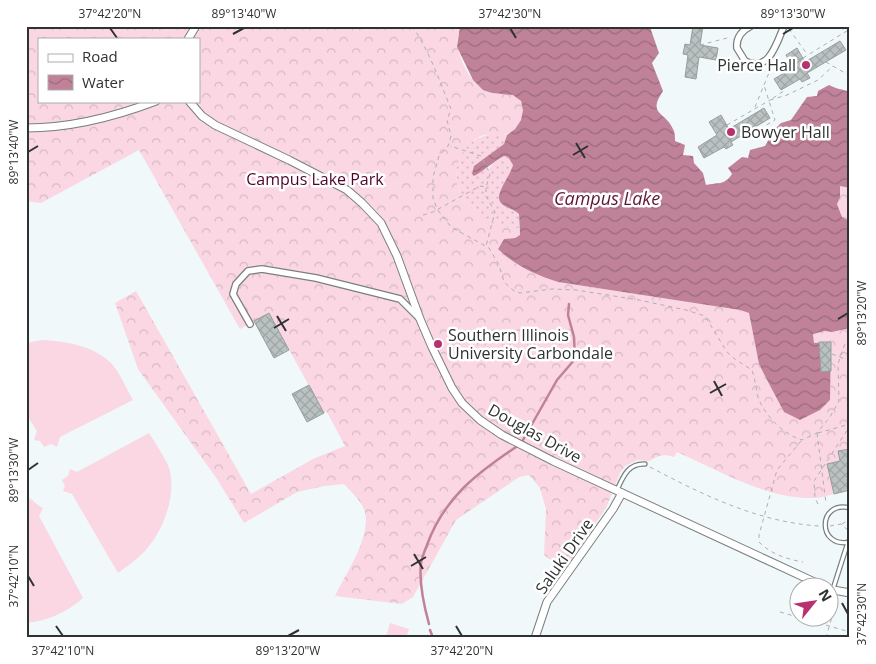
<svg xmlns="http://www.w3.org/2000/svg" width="876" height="664" viewBox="0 0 876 664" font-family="'Open Sans',sans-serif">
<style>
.grass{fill:url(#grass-dots)}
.forest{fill:url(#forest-crowns);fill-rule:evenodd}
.garden{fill:#fad7e2}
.water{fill:url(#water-waves)}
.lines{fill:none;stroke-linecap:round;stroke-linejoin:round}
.stream{stroke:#c08298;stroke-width:2.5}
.building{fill:url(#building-cross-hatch);stroke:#979e9f}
.service-casing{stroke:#798080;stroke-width:5.5}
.minor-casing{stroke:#798080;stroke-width:8}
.tertiary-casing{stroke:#798080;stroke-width:9}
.path{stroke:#abb1b2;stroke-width:1;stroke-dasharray:4 4;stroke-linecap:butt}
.service{stroke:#fff;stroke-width:3}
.minor{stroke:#fff;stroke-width:5.5}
.tertiary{stroke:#fff;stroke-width:7}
.ticks{fill:none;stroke:#2f3232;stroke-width:2}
.poi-dot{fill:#b83070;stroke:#fff;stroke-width:2}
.labels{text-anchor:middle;stroke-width:5;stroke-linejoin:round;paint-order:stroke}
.poi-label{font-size:16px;fill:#2f3232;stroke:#fff;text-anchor:start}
.park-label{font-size:16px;fill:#50042b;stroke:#fff}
.street-label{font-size:16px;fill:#2f3232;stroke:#fff}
.water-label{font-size:18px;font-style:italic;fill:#601638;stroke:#fff}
.neatline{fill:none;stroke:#2f3232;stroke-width:2}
.ticks-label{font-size:12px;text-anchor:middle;fill:#2f3232}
</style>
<defs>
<pattern id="grass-dots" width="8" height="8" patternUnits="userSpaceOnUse" patternTransform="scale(1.25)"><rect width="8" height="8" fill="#fad7e2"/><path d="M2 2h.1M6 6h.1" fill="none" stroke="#d7b9c2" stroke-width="1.8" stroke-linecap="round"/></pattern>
<pattern id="forest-crowns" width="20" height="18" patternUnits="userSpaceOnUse" patternTransform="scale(1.25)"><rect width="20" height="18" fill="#fad7e2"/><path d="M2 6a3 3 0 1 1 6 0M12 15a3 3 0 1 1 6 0" fill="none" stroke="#d7b9c2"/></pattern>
<pattern id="water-waves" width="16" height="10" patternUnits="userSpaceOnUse" patternTransform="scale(1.25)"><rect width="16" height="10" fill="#c08298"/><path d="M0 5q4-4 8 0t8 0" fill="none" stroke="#9c6b7d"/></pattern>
<pattern id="building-cross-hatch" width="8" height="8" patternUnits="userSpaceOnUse" patternTransform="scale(1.25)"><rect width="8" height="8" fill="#b9c1c1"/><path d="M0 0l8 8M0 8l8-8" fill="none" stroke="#9fa6a6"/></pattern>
</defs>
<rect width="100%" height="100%" fill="#f0f8f9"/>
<path class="grass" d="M494 134 507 135 504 144 500 148 474 166 488 169 497 160 504 156 508 157 513 165C510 177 492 196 502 204 508 209 514 209 519 214V228C510 228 500 228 492 225 449 206 439 141 494 134Z"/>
<g class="forest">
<path d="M26 26H460C459 33 456 42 458 49 462 65 473 88 491 93 498 95 507 92 513 95 519 97 523 104 523 110 523 118 516 131 507 134 500 137 489 133 481 136 473 139 469 144 464 151 450 169 456 196 474 211 488 224 500 227 519 228L520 235 515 238 504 239 498 248C513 266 536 275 558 282L740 310 749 313 759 364 767 380 784 412 800 420 820 410 830 400 831 342 814 343 813 334 825 331 832 332 850 328V459L827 464 834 494C828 495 821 498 815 498 768 500 718 470 677 452L674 457 666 455 659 456 649 461 638 460 625 466 620 473 606 508 570 561 556 564 544 555 546 509 540 488 529 475 519 477 456 520 413 597 402 604 335 596C346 573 371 538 365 512 362 501 351 492 344 484L324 486 297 492 244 523 217 479 138 369 115 303 136 291 251 494 313 459 345 446 327 412 324 413 269 313 240 329 139 150 41 203 26 201ZM39 39H199V101H39Z"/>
<polygon points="840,186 850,188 850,221 842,217 837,204 840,198"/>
</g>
<g class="garden">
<path d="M42 340C65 341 94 346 111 363 119 371 127 390 133 400L60 437 57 447 51 444 44 447 40 441 34 440 37 431 26 414V343Z"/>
<path d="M149 433C155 443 167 460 170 471 176 499 162 534 142 554 135 561 126 567 118 573L72 494 63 491 65 486 62 480 68 476 70 469 77 472Z"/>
<path d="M27 497C33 499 36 505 43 508L39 516 83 598C67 612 48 621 26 623Z"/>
<polygon points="390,623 409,629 407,635 412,638 380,638 387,634"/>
</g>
<path class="water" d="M460 26H651V30L659 53 652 63 663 91C647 115 665 111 673 129 675 132 675 137 675 141L685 145 683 155 693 156 694 163 703 173 706 185C718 182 724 186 732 174L728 168 742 157 748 158 750 150 765 146 769 139 778 140 773 131 781 123 791 120 807 97 817 96 818 91 829 85C836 89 842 89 850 92V188L840 186V198L837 204 842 217 850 221V328L832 332 825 331 813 334 814 343 831 342 830 400 820 410 800 420 784 412 767 380 759 364 749 313 740 310 558 282C536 275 515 266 498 249L504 239 515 238 520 235 519 214C514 209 508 209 502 204 492 196 510 177 513 165L508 157 504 156C493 162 485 170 474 176L472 174 474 166 504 144 507 135 515 129 521 120 523 110 521 101 513 95 492 93 483 90 473 80 457 47Z"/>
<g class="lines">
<g class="stream">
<polyline points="523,440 557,380 575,359 574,337 568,315 569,304"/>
<path d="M429 624C424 606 419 581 421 563 422 557 425 550 427 545 444 498 476 474 516 447"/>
<polyline points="430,630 433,638"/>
</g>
</g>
<g class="building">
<polygon points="693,26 703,26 700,45 718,48 716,60 699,57 696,79 685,77 688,55 683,54 685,44 690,45"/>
<polygon points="840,41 846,50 807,73 810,78 802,82 800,79 781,90 774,79 793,68 786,55 797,48 805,62"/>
<polygon points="764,108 770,118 731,142 733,145 726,149 724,147 704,158 698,147 717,135 709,122 721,115 729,129"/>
<polygon points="269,313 289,350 274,358 254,321"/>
<polygon points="819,342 831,342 831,371 821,372"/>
<polygon points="309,385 324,413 307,422 292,394"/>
<polygon points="850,449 850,490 834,494 827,464 840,461 838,451"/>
</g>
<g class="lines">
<g class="service-casing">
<g id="service">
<path d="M617 490C623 477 628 463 645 464"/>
<path d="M850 508C817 500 817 549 850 542"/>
<polyline points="833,589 848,542"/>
</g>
</g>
<g class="minor-casing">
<g id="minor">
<path d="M751 26C741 31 736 38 737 48L745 61C769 74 777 42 784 26"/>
<polyline points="250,324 233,294 236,284 248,271 262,269 316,278 400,299 420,319"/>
</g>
</g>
<g class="tertiary-casing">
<g id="tertiary">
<polyline points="188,39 196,26"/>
<polyline points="189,101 202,116 215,125 289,160 347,190 362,203 381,223 397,256 420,319 432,347 452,388 462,403 480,420 502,435 553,461 823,586"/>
<path d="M26 128C71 128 114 117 156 101"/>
<polyline points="828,589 850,593"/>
<polyline points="535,638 547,602 613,509 622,493"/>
</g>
</g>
<g class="path">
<path d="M412 26C430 52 439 80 451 109L447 120 451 136 448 146 439 156 433 177V198L437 209 451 227 489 248 499 265 504 282 514 291 520 293 552 289 576 290 639 300 686 310 705 316 727 352 736 360 752 370C755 379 756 388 758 397 764 415 784 435 802 440L817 433 830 417 839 401 838 364 844 346 850 337"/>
<polyline points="832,26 847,30"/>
<polyline points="789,29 807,54"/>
<polyline points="700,45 731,37"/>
<polyline points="803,58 850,29"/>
<polyline points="826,62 850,76"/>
<polyline points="773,98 784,91 783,89"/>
<polyline points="770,100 787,95 818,80 833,66"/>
<polyline points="755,107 773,63"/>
<polyline points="727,125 770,100"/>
<polyline points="740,136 742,139 775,120 764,85"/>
<polyline points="486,188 486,196 495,212 486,246"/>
<polyline points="850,192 850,197"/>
<polyline points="423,215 433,212 480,186 486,187 490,174 481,156 450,146"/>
<polyline points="832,354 850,361"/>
<polyline points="817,433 826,503"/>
<polyline points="818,433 850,424"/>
<path d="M801 441 777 470 759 535V542C771 554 786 559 803 562"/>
<path d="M650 467C703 495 758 522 819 526"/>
<polyline points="818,504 815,498 814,481 850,426"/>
<polyline points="842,524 850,519"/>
<polyline points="830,526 841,524 850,532"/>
<polyline points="848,564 850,564"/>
<polyline points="850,601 847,615 850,625"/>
<polyline points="780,612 850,632"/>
<polyline points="826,638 837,599"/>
</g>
<use href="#service" class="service"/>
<use href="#minor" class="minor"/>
<use href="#tertiary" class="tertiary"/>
</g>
<path class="ticks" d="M110 28 117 38M510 28 516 38M233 34 244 28M783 34 793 28M576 143 585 158M28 152 38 146M573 155 588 146M277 316 286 331M838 319 848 313M274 328 289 319M714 381 722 396M710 393 726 384M28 470 38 463M414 554 423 569M411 566 426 557M28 576 34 586M842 603 848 614M56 626 63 636M456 626 462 636M288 636 299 630"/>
<g class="poi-dot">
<circle cx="806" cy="65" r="5"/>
<circle cx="731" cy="132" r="5"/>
<circle cx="438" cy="344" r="5"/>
</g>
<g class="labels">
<g class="poi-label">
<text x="796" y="71" text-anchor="end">Pierce Hall</text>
<text x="741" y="138">Bowyer Hall</text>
<text x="448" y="341">Southern Illinois<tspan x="448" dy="18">University Carbondale</tspan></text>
</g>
<g class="park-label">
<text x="315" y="185">Campus Lake Park</text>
</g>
<g class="street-label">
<text transform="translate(535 433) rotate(29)" y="6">Douglas Drive</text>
<text transform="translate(564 556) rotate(-55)" y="6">Saluki Drive</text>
</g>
<g class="water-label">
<text x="607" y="205">Campus Lake</text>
</g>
</g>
<rect width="876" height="664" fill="none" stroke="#ffffff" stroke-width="55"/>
<rect x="38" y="38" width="162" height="65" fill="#ffffff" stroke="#acadad"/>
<rect x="48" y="54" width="25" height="8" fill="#ffffff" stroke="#acadad"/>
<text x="82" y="62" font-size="15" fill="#2f3232">Road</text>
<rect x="48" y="75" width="25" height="15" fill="url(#water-waves)" stroke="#acadad"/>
<text x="82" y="88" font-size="15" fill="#2f3232">Water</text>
<g transform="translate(814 602) rotate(60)"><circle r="24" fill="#ffffff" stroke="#acadad"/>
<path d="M0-4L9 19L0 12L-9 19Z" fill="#b83070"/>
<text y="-8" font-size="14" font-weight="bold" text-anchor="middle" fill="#2f3232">N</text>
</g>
<rect x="28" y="28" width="820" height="608" class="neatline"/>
<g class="ticks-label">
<text x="110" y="18">37°42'20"N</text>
<text x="244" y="18">89°13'40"W</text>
<text x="510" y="18">37°42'30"N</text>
<text x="793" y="18">89°13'30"W</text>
<text transform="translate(14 152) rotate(-90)" y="4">89°13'40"W</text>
<text transform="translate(862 313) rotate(-90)" y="4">89°13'20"W</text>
<text transform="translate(14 470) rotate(-90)" y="4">89°13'30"W</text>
<text transform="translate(14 576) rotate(-90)" y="4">37°42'10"N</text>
<text transform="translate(862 614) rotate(-90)" y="4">37°42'30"N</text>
<text x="63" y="655">37°42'10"N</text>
<text x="288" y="655">89°13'20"W</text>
<text x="462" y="655">37°42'20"N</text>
</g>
</svg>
